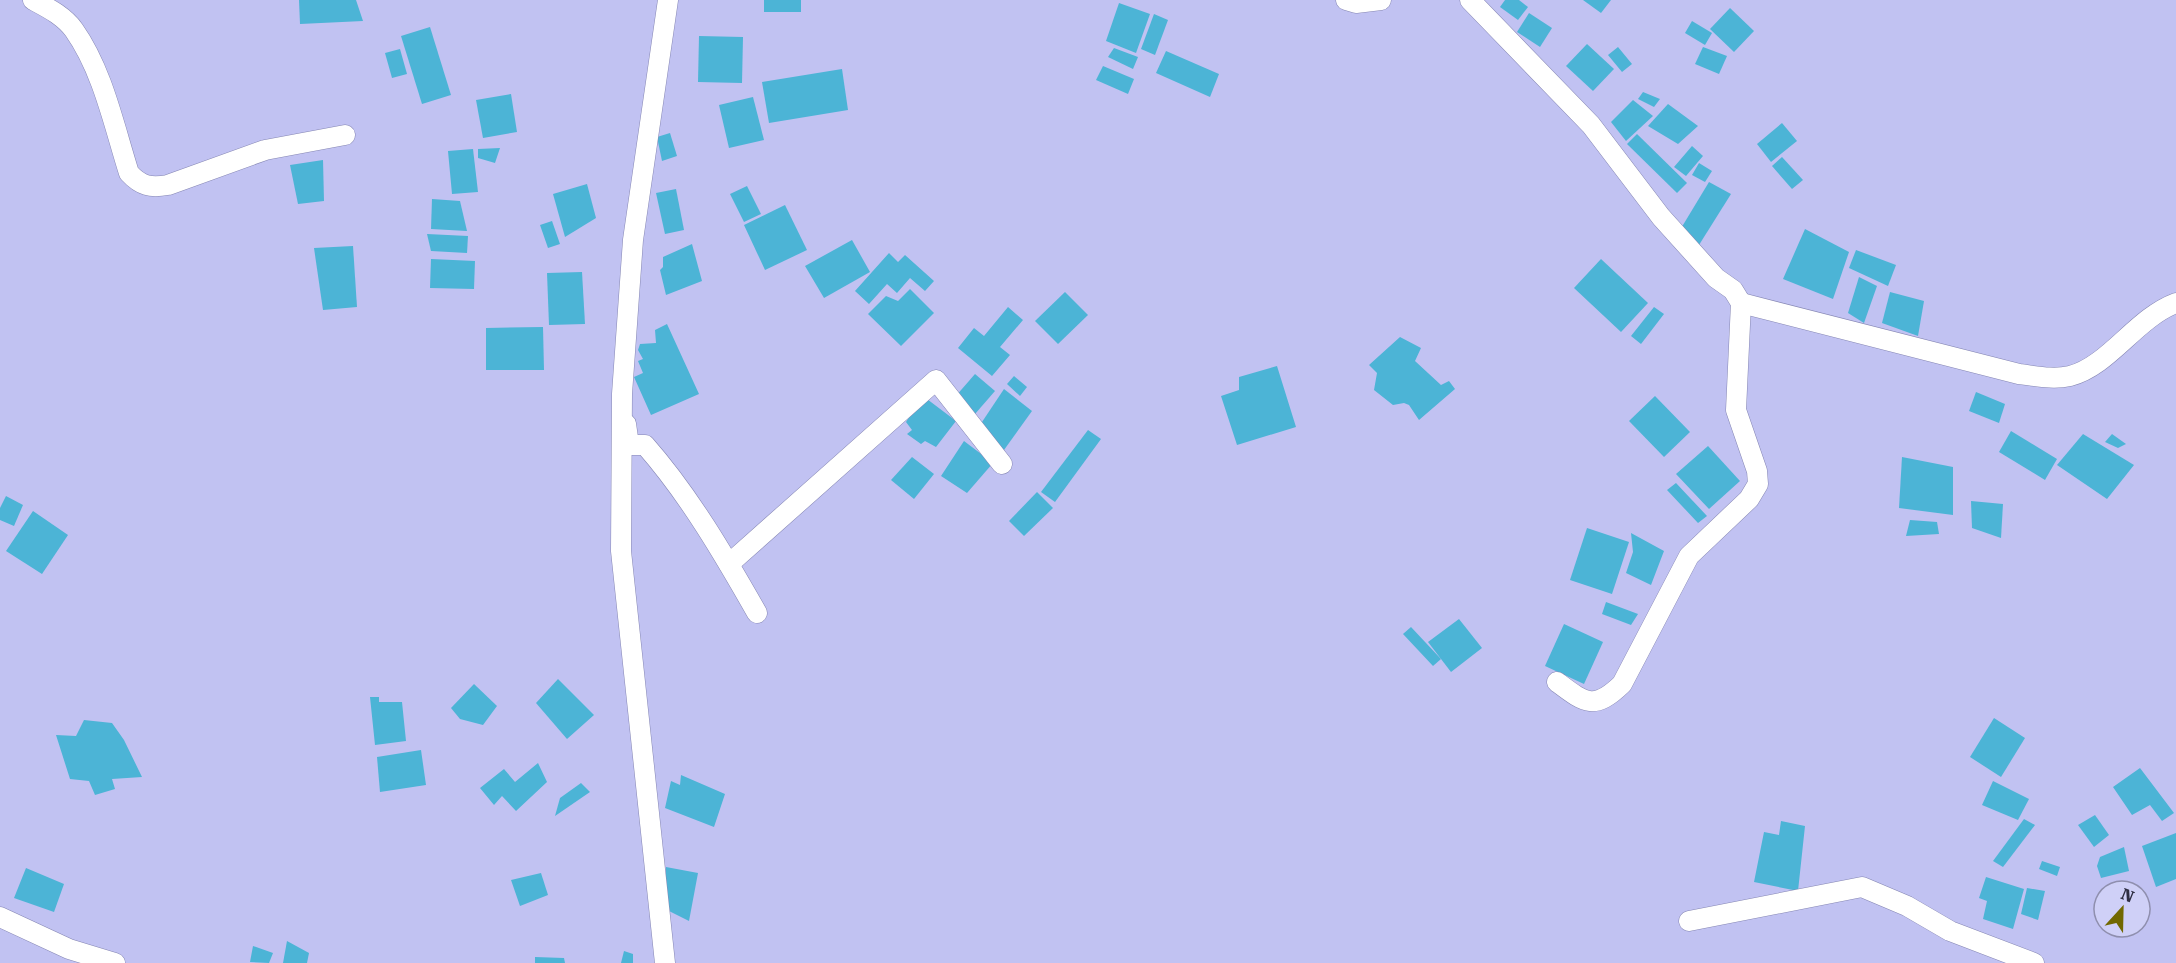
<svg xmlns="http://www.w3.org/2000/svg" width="2176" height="963" viewBox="0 0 2176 963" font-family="'Roboto Serif',serif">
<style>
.building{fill:#4cb4d6}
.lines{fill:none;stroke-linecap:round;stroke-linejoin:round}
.street-casing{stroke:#8586b3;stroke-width:21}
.street{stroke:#fff;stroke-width:20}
</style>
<rect width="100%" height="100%" fill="#c1c2f2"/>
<g class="building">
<polygon points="299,0 356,0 363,21 300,24"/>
<rect x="764" y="0" width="37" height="12"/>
<polygon points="1505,0 1519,0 1528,7 1518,20 1500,7"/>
<polygon points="1583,0 1611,0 1601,13"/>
<polygon points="1119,3 1150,14 1136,53 1106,41"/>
<polygon points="1730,8 1754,31 1734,52 1710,29"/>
<polygon points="1529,13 1552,28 1540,47 1517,32"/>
<polygon points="1154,14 1168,20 1155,55 1141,49"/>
<polygon points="1692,21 1712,33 1705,45 1685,33"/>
<polygon points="430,27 451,95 422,104 401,36"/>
<polygon points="699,36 743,37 742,83 698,82"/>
<polygon points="1587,44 1614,69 1593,91 1566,66"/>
<polygon points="1618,47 1632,64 1622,72 1608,55"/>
<polygon points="1703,47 1727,56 1719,74 1695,64"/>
<polygon points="1114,48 1138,57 1133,69 1108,57"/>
<polygon points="400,49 407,74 392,78 385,53"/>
<polygon points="1166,51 1219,74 1210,97 1156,73"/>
<polygon points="1103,66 1134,79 1128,94 1096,80"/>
<polygon points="842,69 848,110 769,123 762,82"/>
<polygon points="1643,92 1660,99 1654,107 1638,99"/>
<polygon points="511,94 517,132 483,138 476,100"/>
<polygon points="753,97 764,140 729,148 719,105"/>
<polygon points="1633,100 1653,116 1626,141 1611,122"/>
<polygon points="1668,104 1698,126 1678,144 1648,126"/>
<polygon points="1782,123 1797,141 1771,162 1757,144"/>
<polygon points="670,133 677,156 662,161 657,137"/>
<polygon points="1637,134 1687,183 1677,193 1627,144"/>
<polygon points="1692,146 1703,156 1686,176 1674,167"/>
<polygon points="500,148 495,163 478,158 478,149"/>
<polygon points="473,149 478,192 452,194 448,151"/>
<polygon points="1782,157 1803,180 1792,189 1772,166"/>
<polygon points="323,160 324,201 298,204 290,165"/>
<polygon points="1699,163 1712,171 1705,182 1692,175"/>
<polygon points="1709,182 1731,194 1699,245 1680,230"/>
<polygon points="587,184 596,218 565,237 553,194"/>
<polygon points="747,186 761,214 744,222 730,194"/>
<polygon points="676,189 684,230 665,234 656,193"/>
<polygon points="432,199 460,201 467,231 431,229"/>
<polygon points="785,205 807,250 765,270 744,225"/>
<polygon points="552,221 560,244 548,248 540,225"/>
<polygon points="1805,229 1849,252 1833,299 1783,279"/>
<polygon points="427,234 468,236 467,253 431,251"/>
<polygon points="852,240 870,272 824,298 805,266"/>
<polygon points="692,244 702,281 666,295 660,270 663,267 663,257"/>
<polygon points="353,246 357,307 323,310 314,248"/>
<polygon points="1856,250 1896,265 1888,286 1849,268"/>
<polygon points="889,253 898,262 905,255 934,281 925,291 910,278 897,293 887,284 869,304 855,291"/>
<polygon points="431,259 475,261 474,289 430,288"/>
<polygon points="1601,259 1648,303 1621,332 1574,288"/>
<polygon points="582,272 585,324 549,325 547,273"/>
<polygon points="1859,277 1877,286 1864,323 1848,313"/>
<polygon points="910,289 934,313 901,346 868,314 886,296 898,301"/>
<polygon points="1065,292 1088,315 1058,344 1035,321"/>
<polygon points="1890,292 1924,301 1918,336 1882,323"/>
<polygon points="1008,307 1023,320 1000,347 1010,355 992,376 958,348 974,328 984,336"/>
<polygon points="1654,307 1664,314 1641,344 1631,336"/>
<polygon points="667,324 699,394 651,415 634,377 643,373 638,361 643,359 638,350 640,344 656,343 655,330"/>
<polygon points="543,327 544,370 486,370 486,328"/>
<polygon points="1400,337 1421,348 1415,361 1441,385 1449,381 1455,389 1419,420 1409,405 1404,403 1393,405 1374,390 1377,373 1369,365"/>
<polygon points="1277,366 1296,427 1237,445 1221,396 1239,390 1239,377"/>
<polygon points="975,374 995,391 975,414 955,397"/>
<polygon points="1014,376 1027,387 1020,396 1007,384"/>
<polygon points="1004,389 1032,411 1004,450 980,425"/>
<polygon points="1976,392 2005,404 1999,423 1969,411"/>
<polygon points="923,396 956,421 936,447 925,441 921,444 907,434 912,430 906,422"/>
<polygon points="1655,396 1690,432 1664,457 1629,421"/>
<polygon points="1088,430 1101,439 1055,502 1041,492"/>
<polygon points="2011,431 2057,459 2045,480 1999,452"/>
<polygon points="2083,434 2134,465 2107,499 2057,465"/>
<polygon points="2112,434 2126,444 2118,448 2105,442"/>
<polygon points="964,441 993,463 967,493 941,476"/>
<polygon points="1708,446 1740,481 1709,509 1676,474"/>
<polygon points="912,457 934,474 914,499 891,480"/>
<polygon points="1902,457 1953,467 1953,515 1899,508"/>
<polygon points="1676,483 1707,516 1698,523 1667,490"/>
<polygon points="1037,492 1053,508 1024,536 1009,521"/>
<polygon points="6,496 23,505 14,526 0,520 0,508"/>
<polygon points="1971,501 2003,504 2001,538 1972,528"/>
<polygon points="33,511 68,535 42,574 6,551"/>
<polygon points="1910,520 1937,522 1939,534 1906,536"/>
<polygon points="1587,528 1629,542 1612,594 1570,580"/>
<polygon points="1631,533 1664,551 1651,585 1626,573 1633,552"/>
<polygon points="1606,602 1638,614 1631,625 1602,614"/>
<polygon points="1459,619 1482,648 1451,672 1428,642"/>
<polygon points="1564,624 1603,642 1584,684 1545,666"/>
<polygon points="1411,627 1441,659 1433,666 1403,634"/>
<polygon points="558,679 594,715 567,739 536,703"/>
<polygon points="474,684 497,706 483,725 460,719 451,708"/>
<polygon points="370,697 379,697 379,702 402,702 406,741 375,745"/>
<polygon points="1994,718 2025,738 2001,777 1970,757"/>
<polygon points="84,720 112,723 124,740 142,777 112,779 115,789 95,795 89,781 70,779 56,735 76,736"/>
<polygon points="421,750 426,785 380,792 377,757"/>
<polygon points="538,763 547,782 516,811 502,796 494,805 480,788 504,769 515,782"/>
<polygon points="2140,768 2174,813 2162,821 2150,805 2132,815 2113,787"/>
<polygon points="681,775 725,794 714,827 665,808 671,781 680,785"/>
<polygon points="1993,781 2029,799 2018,820 1982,805"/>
<polygon points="581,783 590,792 555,816 560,798"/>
<polygon points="2095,815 2109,835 2094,847 2078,825"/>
<polygon points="2024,819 2035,825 2003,867 1993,861"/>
<polygon points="1781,821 1805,826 1798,891 1754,882 1764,832 1779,835"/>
<polygon points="2176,833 2176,879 2156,887 2142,846"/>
<polygon points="2124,847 2129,871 2101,878 2097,866 2100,857"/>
<polygon points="2042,861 2060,867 2057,876 2039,869"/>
<polygon points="666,867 698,873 689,921 665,909"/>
<polygon points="26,868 64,884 54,912 14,898"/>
<polygon points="541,873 548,895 520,906 511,880"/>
<polygon points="1986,877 2024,889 2013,929 1983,919 1987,901 1979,898"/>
<polygon points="2027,888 2045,891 2038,920 2021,914"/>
<polygon points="287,941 309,953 307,963 283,963"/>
<polygon points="253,946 273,953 269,963 250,962"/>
<polygon points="624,951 633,954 633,963 621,963"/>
<polygon points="535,957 564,958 565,963 535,963"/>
</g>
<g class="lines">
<g class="street-casing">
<g id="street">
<path d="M33 0C48 8 64 16 74 30 103 71 114 126 129 173 141 186 150 188 168 185L265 150 345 135"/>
<polyline points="1346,0 1356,3 1381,0"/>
<path d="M1470 0 1591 125 1661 217 1716 278 1733 290 1741 303 1736 410 1757 471 1758 484 1749 499 1689 556 1622 684C1594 711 1585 703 1557 682"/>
<path d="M1741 303 2019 374C2036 376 2053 380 2070 376 2109 366 2136 318 2176 303"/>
<path d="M626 424 629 445H645C689 495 724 555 757 613"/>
<polyline points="729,564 936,380 1002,464"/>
<polyline points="0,917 69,949 115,963"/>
<polyline points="1689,921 1862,887 1907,906 1950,931 2034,963"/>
<polyline points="665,963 621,551 622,394 633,240 668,0"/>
</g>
</g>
<use href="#street" class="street"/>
</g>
<g transform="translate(2122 909) rotate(22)"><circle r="28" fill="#cfd0f7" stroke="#8f8fae" stroke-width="1.5"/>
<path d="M0-4.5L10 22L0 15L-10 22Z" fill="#716800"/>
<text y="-9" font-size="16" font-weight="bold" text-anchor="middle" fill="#2e2e41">N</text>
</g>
</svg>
